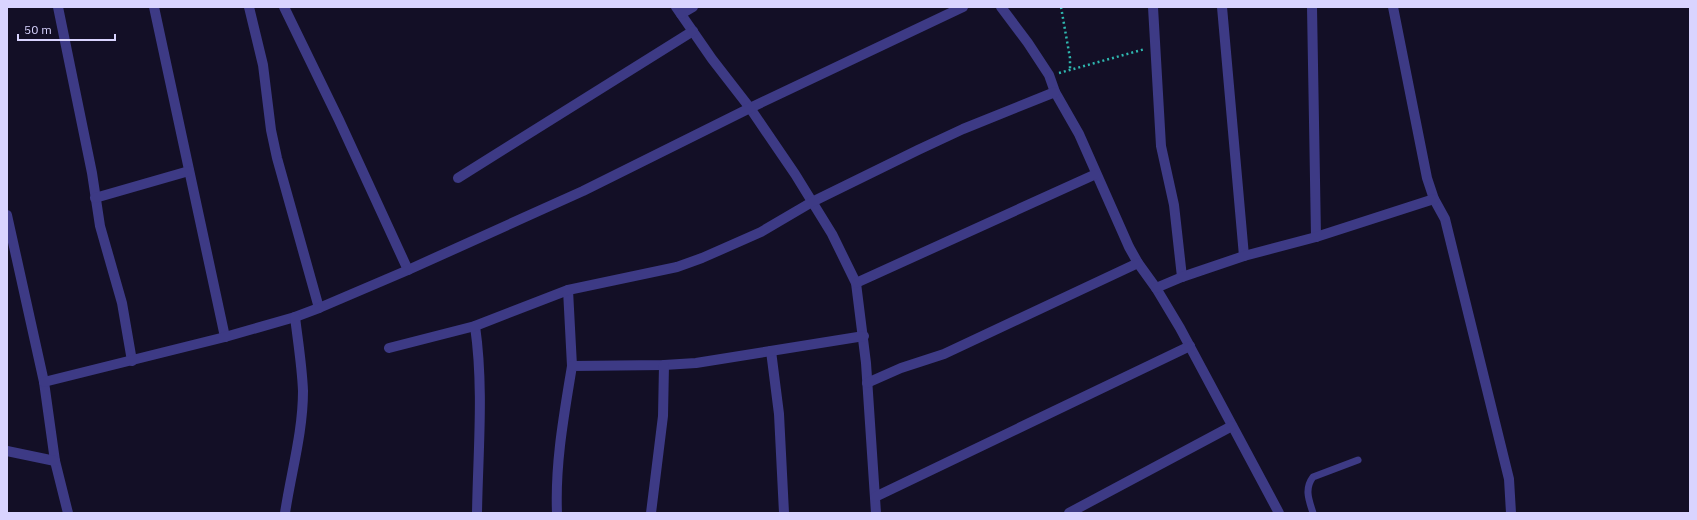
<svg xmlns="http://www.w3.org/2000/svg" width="1697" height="520" viewBox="0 0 1697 520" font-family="'IBM Plex Sans',sans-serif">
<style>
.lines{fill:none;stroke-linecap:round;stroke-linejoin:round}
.path{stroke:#2fb8b0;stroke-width:2.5;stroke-dasharray:2 3;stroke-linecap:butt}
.service{stroke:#3d3a85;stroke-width:7}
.minor{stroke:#3d3a85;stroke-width:10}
</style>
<rect width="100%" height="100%" fill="#130f26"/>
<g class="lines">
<g class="path">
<polyline points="1061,7 1070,58 1070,71"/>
<polyline points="1059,73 1145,49"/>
</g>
<path class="service" d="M1313 513C1309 500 1304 489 1313 477L1358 460"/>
<g class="minor">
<polyline points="58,7 92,173 100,226 122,303 132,361"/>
<polyline points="154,7 225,337"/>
<polyline points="249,7 263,65 271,130 277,158 319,308"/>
<polyline points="284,7 339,120 408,270"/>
<polyline points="676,7 712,59 750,108 795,174 832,234 856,283 866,363 876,513"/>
<polyline points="1001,7 1028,43 1049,75 1055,92 1079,134 1129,247 1138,263 1156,288 1180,328 1279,513"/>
<polyline points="1153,7 1161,146 1174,205 1182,277 1156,288"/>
<polyline points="1222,7 1244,256"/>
<polyline points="1312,7 1316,237"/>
<polyline points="1393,7 1427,178 1434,199 1445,219 1509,479 1511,513"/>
<polyline points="681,14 693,7"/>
<polyline points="458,178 693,31"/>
<polyline points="95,198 189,171"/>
<polyline points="7,215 44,382 55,461 68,513"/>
<polyline points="1182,277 1244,256 1316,237 1434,199"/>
<polyline points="856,283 1096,174"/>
<polyline points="568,290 572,366"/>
<path d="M475 326C484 389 478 450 477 513"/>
<polyline points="389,348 475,326 568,290 677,267 702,258 761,232 812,202 918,150 963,129 1055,92"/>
<polyline points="771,351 779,414 784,513"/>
<polyline points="44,382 225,337 295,317 319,308 408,270 583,191 750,108 963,7"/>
<polyline points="867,383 901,368 944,354 1138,263"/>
<polyline points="7,451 55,461"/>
<polyline points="875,497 1190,346"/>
<path d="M285 513C291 473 303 432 303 391 302 366 298 342 295 317"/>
<path d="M557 513C555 463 564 415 572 366L664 365 696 363 864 336"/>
<polyline points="651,513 663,416 664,365"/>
<polyline points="1069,513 1232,426"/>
</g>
</g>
<rect width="1697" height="520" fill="none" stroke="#d9d4ff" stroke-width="16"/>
<path d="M18 34v6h97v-6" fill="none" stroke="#d9d4ff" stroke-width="2"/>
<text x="24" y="34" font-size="12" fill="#d9d4ff" stroke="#130f26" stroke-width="3" paint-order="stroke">50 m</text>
</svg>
